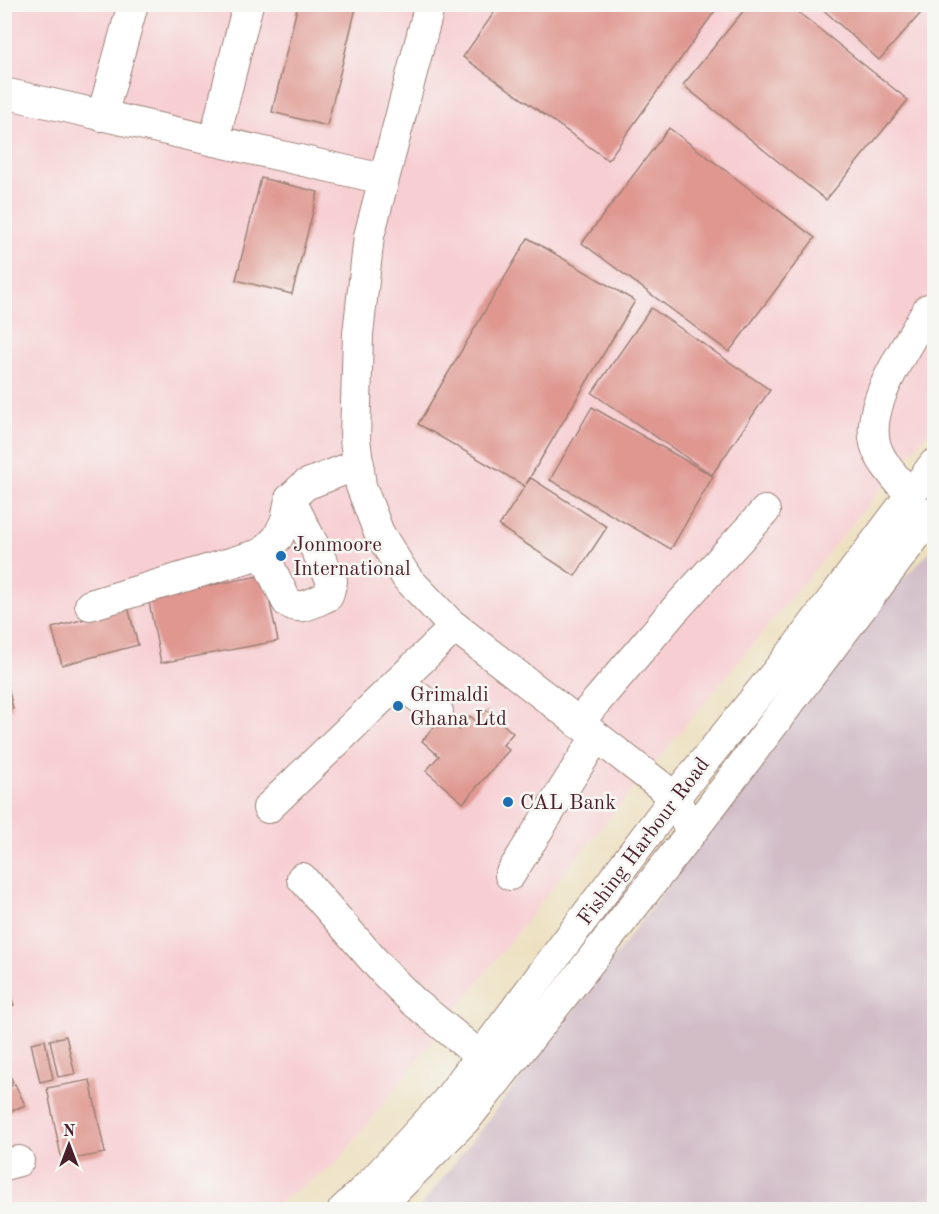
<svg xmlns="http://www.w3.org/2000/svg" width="939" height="1214" viewBox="0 0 939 1214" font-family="'Old Standard TT',serif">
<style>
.built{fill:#f7cfd3}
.industrial{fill:#d2bdc7}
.building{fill:#df9790}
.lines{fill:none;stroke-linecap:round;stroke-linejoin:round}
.minor-casing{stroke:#9c8076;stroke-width:32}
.minor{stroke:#fff;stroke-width:30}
.poi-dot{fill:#1f6fb2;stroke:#f6f6f2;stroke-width:2}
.labels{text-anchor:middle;stroke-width:5;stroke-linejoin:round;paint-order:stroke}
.poi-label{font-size:21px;fill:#4a1f2b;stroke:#f6f6f2;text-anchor:start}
.street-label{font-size:21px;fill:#4a1f2b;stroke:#f6f6f2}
</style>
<rect width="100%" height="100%" fill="#f6f6f2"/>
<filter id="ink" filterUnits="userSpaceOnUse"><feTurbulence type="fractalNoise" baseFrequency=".0167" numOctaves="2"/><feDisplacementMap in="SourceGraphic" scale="12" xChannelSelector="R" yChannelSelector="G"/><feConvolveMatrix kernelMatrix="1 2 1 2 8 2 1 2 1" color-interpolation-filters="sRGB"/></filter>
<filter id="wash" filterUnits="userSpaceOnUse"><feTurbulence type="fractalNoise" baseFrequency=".008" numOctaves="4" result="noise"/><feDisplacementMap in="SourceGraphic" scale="24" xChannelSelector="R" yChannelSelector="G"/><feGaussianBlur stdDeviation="1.35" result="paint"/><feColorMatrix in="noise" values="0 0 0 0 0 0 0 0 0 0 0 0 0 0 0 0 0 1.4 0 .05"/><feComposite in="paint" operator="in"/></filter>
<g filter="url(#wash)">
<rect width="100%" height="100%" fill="#ede0c0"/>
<polygon class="built" points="5,5 934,5 934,425 563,874 337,1163 269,1209 5,1210"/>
<polygon class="industrial" points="934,547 934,1209 418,1210 617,954 859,624"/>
<g id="blocks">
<g class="building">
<polygon points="298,4 357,4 327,126 272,112"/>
<polygon points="489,4 720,4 608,160 463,57 496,10"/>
<polygon points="749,4 788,4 908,100 826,200 683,85"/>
<polygon points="817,4 929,4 879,60"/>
<polygon points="669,128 815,238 729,352 582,243"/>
<polygon points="261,178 318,192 292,294 236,280"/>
<polygon points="528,238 635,301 526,484 531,478 607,527 575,576 499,526 525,486 418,424"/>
<polygon points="651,308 770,390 712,475 592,393"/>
<polygon points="592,407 713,476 671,549 550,480"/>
<polygon points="264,575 278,641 161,663 148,597"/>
<polygon points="128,607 138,645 62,665 52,628"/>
<polygon points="4,667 13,709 4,710"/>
<polygon points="487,710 513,733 503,745 509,750 463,803 426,771 439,756 422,741 444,716 459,730 470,716 476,721"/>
<polygon points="4,982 14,1005 4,1009"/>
<polygon points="66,1036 75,1074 58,1077 50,1040"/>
<polygon points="45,1040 53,1079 40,1082 31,1043"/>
<polygon points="4,1064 13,1082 4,1086"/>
<polygon points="90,1080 105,1153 62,1161 47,1088"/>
<polygon points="15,1084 25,1105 4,1114 4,1089"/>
</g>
</g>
</g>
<g filter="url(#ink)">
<use href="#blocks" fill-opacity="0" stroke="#9c8076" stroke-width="1.5"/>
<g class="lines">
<g class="minor-casing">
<g id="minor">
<polyline points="430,4 369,236 358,334 355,439 361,486 379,533 407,578 450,623 675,797 691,833"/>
<polyline points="4,93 383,179"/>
<polyline points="102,116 133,4"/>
<polyline points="214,141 248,4"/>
<path d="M910 495C900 482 886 469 879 454 857 412 908 346 928 309"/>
<path d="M263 553 287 602C301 612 314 602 328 596L332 581 290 499"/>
<polyline points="90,605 263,553 278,537 286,520 290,499 305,485 359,464"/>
<polyline points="398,682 438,712"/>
<polyline points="578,723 671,614 765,511"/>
<polyline points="268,808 455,627"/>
<polyline points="510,875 596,737"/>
<polyline points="302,878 383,971 413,1001 480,1056"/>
<polyline points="4,1165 19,1161"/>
<polyline points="343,1210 374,1180 445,1103 675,797 794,650 934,464"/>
<polyline points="376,1210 468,1117 691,833 934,512"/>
</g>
</g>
<use href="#minor" class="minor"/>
</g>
</g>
<g class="poi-dot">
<circle cx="281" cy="556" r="6"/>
<circle cx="398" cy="706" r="6"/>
<circle cx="508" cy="802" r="6"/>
</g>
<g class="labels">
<g class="poi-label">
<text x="293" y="551">Jonmoore<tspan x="293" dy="24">International</tspan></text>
<text x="410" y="701">Grimaldi<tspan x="410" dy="24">Ghana Ltd</tspan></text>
<text x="520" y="809">CAL Bank</text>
</g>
<g class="street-label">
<text transform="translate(643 841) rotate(-53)" y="7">Fishing Harbour Road</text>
</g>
</g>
<rect width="939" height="1214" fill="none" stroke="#f6f6f2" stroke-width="24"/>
<g transform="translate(69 1145)" stroke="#f6f6f2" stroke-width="4.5" paint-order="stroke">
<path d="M0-4.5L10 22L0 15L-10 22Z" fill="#4a1f2b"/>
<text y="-9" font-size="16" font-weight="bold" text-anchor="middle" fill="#4a1f2b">N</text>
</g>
</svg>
